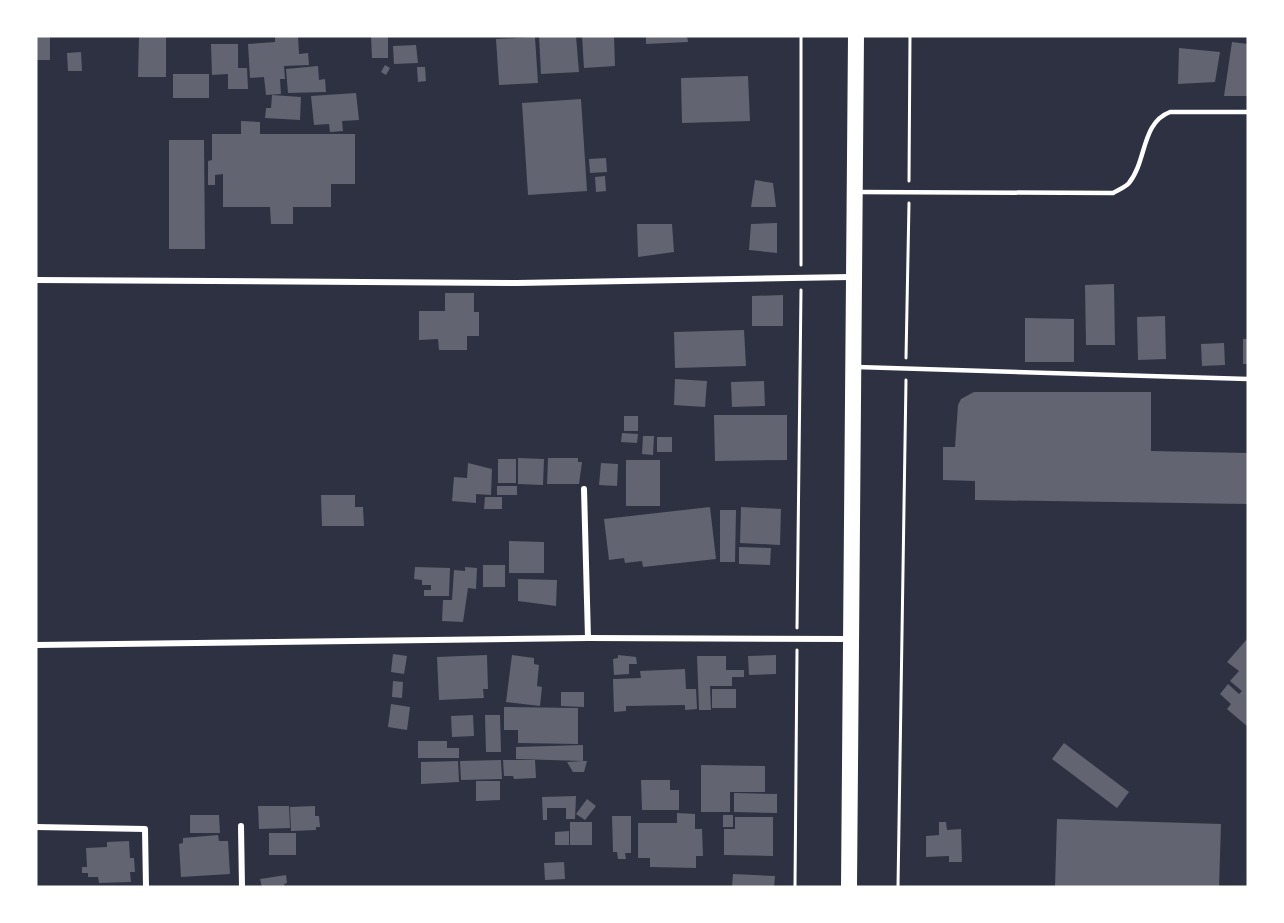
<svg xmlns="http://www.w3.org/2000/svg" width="1284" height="923" viewBox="0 0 1284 923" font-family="Manrope,sans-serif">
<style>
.building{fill:#626471}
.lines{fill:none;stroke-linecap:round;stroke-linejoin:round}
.path{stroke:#fff;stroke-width:3}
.service{stroke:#fff;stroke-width:4.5}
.minor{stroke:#fff;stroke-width:6}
.trunk{stroke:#fff;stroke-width:16}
</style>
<rect width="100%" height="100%" fill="#2d3142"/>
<g class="building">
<rect x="36" y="36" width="14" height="24"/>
<polygon points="275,36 298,36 299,54 308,53 309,65 284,66 285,79 280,79 281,94 266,95 264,77 250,78 248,44 275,42"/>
<polygon points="371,36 388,36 388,58 372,58"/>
<polygon points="539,36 576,36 579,72 541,74"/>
<polygon points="582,36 614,36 615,66 584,68"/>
<polygon points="646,36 687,36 688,42 646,44"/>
<polygon points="139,37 166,37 166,77 138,77"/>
<polygon points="535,37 538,83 499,85 496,39"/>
<polygon points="1232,42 1248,44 1248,96 1224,96"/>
<polygon points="211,44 238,44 238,68 247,68 248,89 228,89 228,74 212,75"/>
<polygon points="416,45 418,63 394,64 393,46"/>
<polygon points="1179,48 1220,52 1215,82 1178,84"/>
<polygon points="81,52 82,71 68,71 67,53"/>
<polygon points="385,65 390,68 386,75 381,72"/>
<polygon points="318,66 319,80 325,79 326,92 288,93 286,69"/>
<polygon points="417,67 425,67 426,81 418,82"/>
<rect x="173" y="74" width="36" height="24"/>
<polygon points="748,76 750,121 682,123 681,78"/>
<polygon points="356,93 359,120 342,121 343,131 330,132 329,124 314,125 311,96"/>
<polygon points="272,95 301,97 300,120 265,118 266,108 271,108"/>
<polygon points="581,99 587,191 528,195 522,103"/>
<polygon points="241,121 260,122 260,134 355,134 355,184 331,184 331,207 293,207 293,224 271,224 270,207 223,207 223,174 215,175 215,185 208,185 208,161 212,160 212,134 241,134"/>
<polygon points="169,140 204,140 205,249 169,249"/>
<polygon points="606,158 607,172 590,173 589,159"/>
<polygon points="605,176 606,191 596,192 595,177"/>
<polygon points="755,180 773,183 776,207 751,207"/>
<polygon points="777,223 777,253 749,250 751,224"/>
<polygon points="637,224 672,224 674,252 638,257"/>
<polygon points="1114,284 1115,345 1086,345 1085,285"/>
<polygon points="445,293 474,293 474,312 479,312 479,336 467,336 467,350 439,350 438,339 419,340 419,311 445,311"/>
<polygon points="783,295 783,326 752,326 752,296"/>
<polygon points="1165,316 1166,359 1138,360 1137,317"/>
<polygon points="1025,318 1074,319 1074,362 1025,362"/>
<polygon points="744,330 746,366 675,368 674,332"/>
<rect x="1243" y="339" width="5" height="25"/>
<polygon points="1224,343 1225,365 1202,366 1201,344"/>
<polygon points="675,379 707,381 705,407 674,405"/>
<polygon points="764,381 765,406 732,407 731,382"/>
<polygon points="974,392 1151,392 1151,451 1248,453 1248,504 975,500 975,481 943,480 943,447 955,447 958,405 961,399"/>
<polygon points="714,415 787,415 787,460 715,461"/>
<rect x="624" y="416" width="14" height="15"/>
<polygon points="622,433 638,434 637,443 621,442"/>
<polygon points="643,436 654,436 653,455 642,454"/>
<rect x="657" y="437" width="15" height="15"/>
<polygon points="518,458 544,459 543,485 518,484"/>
<polygon points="548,458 578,458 578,462 582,462 579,484 547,484"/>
<rect x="498" y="459" width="18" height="24"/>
<rect x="626" y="460" width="34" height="46"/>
<polygon points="468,463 492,469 491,495 476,494 476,503 452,501 454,477 467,478"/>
<polygon points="601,463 618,464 617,486 599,485"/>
<rect x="497" y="486" width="20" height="9"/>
<polygon points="321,495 355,495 355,507 363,507 364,526 322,526"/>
<polygon points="485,497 502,497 502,509 484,509"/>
<polygon points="710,507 716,559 643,567 642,561 625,563 624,558 609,560 604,519"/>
<polygon points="741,507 781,509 780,545 740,543"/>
<polygon points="720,510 736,510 735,562 720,562"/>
<polygon points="509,541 544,542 544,573 509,573"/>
<polygon points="739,547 771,548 770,565 739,564"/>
<rect x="483" y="565" width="22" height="22"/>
<polygon points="415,567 450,568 449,596 424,596 424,590 431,590 431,585 422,585 422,580 414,579"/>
<polygon points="465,567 477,568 476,589 468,588 463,622 442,621 443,600 452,600 454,570 465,571"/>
<polygon points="518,579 557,580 556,606 518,601"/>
<polygon points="1248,638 1248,727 1227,709 1231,704 1220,694 1228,684 1239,694 1242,691 1230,681 1239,671 1227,662"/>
<polygon points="393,654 407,656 404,674 391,672"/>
<polygon points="487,655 488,689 483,689 484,698 439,700 437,657"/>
<polygon points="512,655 534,658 534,664 539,665 537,686 542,687 540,706 506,702"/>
<polygon points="618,655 636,657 637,664 629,664 629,674 614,675 613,659 618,658"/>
<polygon points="776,655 776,674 749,675 748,656"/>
<polygon points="697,656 726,656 726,670 744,670 744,677 732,677 732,686 710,686 711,710 699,710"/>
<polygon points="685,669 686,689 696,689 697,709 685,710 685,705 626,706 626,711 614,712 613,679 641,678 640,671"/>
<polygon points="393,681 403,682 402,698 392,697"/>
<rect x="712" y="689" width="24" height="19"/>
<polygon points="561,692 584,692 584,707 561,706"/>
<polygon points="391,704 410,707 407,730 388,727"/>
<polygon points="504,707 578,708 578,744 518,743 518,730 504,730"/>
<polygon points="473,715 474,736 452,737 451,716"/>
<polygon points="485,715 500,715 501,752 486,752"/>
<polygon points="418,741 447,741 447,748 459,748 459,758 418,758"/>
<polygon points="1064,743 1129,792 1117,808 1052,759"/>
<polygon points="583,745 583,761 516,759 516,747"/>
<polygon points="501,760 502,779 461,780 460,761"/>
<polygon points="503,760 535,760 536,778 514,779 513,776 504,776"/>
<polygon points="458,761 459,782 421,784 421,762"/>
<polygon points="583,761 587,761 584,772 573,772 567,762"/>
<polygon points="701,765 765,766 765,792 730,792 730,812 701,812"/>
<polygon points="641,780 670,780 670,790 679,790 679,810 642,810"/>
<polygon points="476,781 500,781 500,800 476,801"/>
<polygon points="734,793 777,794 777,813 734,812"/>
<polygon points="576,796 575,819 566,819 566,808 547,808 547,820 543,820 542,797"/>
<polygon points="587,799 596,806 585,820 576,814"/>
<polygon points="258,806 289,806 290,828 259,829"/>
<polygon points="315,806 315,816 319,816 320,827 316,827 316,830 291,831 290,807"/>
<polygon points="677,813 695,814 695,829 702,829 703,856 696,856 696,868 650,867 650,858 638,858 638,823 677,823"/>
<polygon points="190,815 219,815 220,833 190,833"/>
<rect x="723" y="815" width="10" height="12"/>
<polygon points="612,816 631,816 631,853 625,853 626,859 618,859 617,852 613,852"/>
<polygon points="735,817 773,817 773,856 724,855 724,829 735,829"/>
<polygon points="1057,819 1221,824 1219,887 1055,887"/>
<rect x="570" y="822" width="22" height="23"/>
<polygon points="939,822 946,822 947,830 961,829 962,862 949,862 949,856 926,857 926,836 939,835"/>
<polygon points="569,831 569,845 555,845 555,832"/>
<rect x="269" y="833" width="27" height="22"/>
<polygon points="218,835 219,841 228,841 230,874 181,877 179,844 183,843 183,838"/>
<polygon points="129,841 130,858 134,858 135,872 130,872 131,882 99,883 98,877 88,877 88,873 82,873 82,867 87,867 86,848 107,847 107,842"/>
<polygon points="564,862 565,879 545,880 544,863"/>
<polygon points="733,874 775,876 774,887 732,887"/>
<polygon points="286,875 287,883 284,884 285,887 262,887 260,879"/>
</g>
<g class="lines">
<g class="path">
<polyline points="909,181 910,36"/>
<polyline points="801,265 801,36"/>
<polyline points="906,358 909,203"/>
<polyline points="797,628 801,290"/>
<polyline points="795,887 797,650"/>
<polyline points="898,887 906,380"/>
</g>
<g class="service">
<path d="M857 192 1113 193C1118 190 1126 187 1129 183 1147 161 1141 123 1170 112H1248"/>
<polyline points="857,367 1248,379"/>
</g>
<g class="minor">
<polyline points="36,280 517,283 851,277"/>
<polyline points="584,489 588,638"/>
<polyline points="36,645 588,638 848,639"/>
<polyline points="241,826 242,887"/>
<polyline points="36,827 145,829 146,887"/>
</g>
<polyline class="trunk" points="849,887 856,36"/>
</g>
<rect width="1284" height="923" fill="none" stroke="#ffffff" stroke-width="75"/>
</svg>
